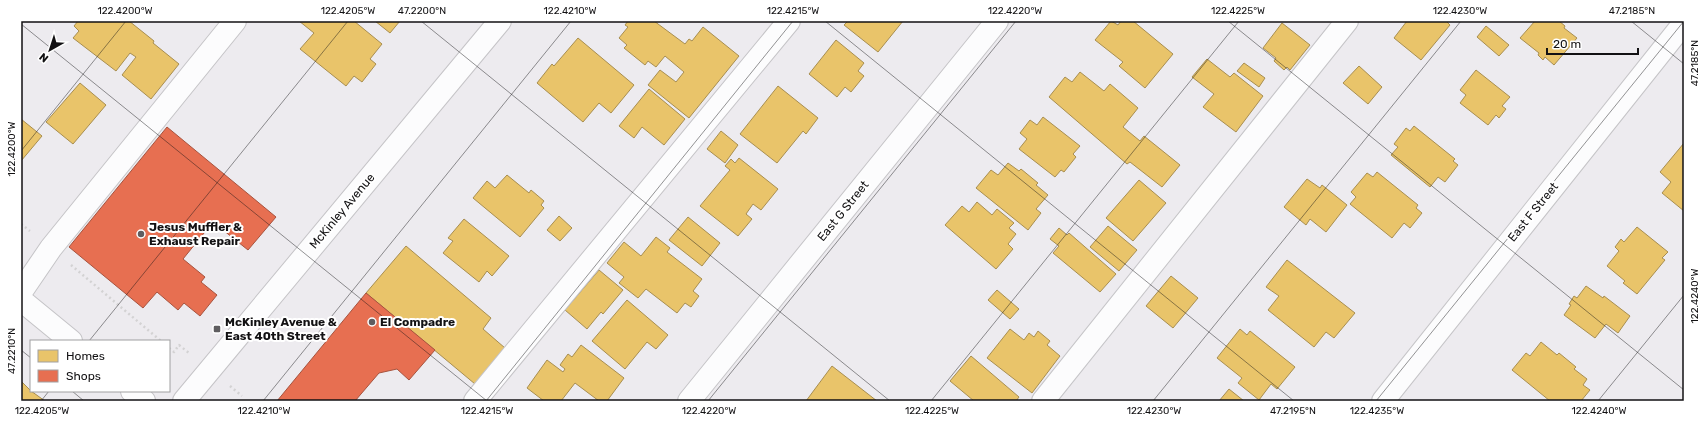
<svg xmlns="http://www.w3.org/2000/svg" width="1705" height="422" viewBox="0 0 1705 422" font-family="Rubik,sans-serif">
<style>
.homes{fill:#e9c46a;stroke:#a88e50}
.shops{fill:#e76f51;stroke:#a7533e}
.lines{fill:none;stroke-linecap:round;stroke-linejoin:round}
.minor-casing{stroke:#c5c4c7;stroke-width:24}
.major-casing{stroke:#c5c4c7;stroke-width:24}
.path{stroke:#d3d2d3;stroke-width:2.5;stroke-dasharray:2 3;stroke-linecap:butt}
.minor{stroke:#fcfcfd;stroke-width:22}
.major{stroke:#fcfcfd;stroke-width:22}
.ticks{fill:none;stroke:#121113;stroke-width:1;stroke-opacity:0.45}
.poi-dot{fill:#5f5d60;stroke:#fff;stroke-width:1.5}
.labels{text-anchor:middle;stroke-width:4;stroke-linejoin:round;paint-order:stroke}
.street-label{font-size:12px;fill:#121113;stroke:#fff}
.poi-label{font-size:12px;font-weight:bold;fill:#121113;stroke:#fff;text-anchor:start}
.neatline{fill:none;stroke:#121113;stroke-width:1.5}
.ticks-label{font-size:10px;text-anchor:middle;fill:#121113}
</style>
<rect width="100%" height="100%" fill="#edebef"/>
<g class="homes">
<polygon points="78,21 129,21 154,41 153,43 179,64 151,99 122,75 136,57 130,53 116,71 73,38 79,31 74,26"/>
<polygon points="299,21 354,21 382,44 370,59 376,64 362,82 354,76 346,86 300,49 314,33"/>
<polygon points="375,21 400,21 390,33"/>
<polygon points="628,21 654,21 685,44 689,39 692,41 703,27 739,56 689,118 648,85 660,70 676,82 684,72 665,56 656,67 648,61 645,65 624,48 627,45 619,38 628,27 625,25"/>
<polygon points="845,21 903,21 878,52 844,25 847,22"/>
<polygon points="1111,21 1118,25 1121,21 1133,21 1173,54 1145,88 1119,66 1123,62 1095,40"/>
<polygon points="1407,21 1446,21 1450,25 1421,60 1394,38"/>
<polygon points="1535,21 1559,21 1565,26 1564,28 1577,38 1554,65 1545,57 1543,60 1538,55 1539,53 1520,38"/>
<polygon points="1282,23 1310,45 1290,70 1287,67 1284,70 1274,61 1276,58 1263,48"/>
<polygon points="1486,26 1509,45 1499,56 1477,37"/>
<polygon points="578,38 634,85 611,113 599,103 583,122 537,83 552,64 554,66"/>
<polygon points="836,40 864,63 858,71 864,76 851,92 845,87 837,97 809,74"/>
<polygon points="1207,59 1230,77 1234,73 1263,96 1236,132 1203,107 1214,94 1192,77"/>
<polygon points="1244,63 1265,78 1259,87 1237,71"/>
<polygon points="1359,66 1382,87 1368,104 1343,83"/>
<polygon points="1476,70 1510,97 1502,106 1506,109 1499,118 1496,115 1488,125 1460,103 1466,95 1460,90"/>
<polygon points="1080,72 1104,91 1110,84 1138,108 1123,127 1140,141 1144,136 1180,165 1162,187 1130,162 1127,164 1049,97 1065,77 1072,82"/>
<polygon points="80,83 106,105 73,144 46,122"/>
<polygon points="778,86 818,118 806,134 803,131 777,163 740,134"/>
<polygon points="649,89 685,119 664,145 642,127 634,138 619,126"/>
<polygon points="1043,117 1080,146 1073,154 1076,157 1064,172 1061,170 1055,177 1019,149 1027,139 1020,133 1030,120 1037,125"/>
<polygon points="21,119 42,136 21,161"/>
<polygon points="1414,126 1455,159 1453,161 1458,165 1445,182 1438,177 1430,187 1391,155 1398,147 1394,144 1406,128 1410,131"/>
<polygon points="721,131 738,145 725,163 707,149"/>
<polygon points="1684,143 1684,211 1662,193 1671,182 1660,172"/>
<polygon points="739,158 778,189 761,210 753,204 746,214 752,219 738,236 700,206 730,170 725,166 731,159 735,163"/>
<polygon points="1008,163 1019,171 1021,169 1038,183 1036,185 1048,195 1036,209 1041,213 1028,230 976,188 991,170 998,175"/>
<polygon points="1377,172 1418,205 1416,208 1422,213 1410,228 1404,223 1392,238 1350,204 1356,197 1351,192 1367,173 1373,177"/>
<polygon points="507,175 529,193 531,190 544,201 541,205 544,208 520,237 473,198 487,181 495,188"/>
<polygon points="1307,179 1320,188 1322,185 1347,205 1326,232 1310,219 1306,225 1284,207"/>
<polygon points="1139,180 1166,203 1133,241 1106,218"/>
<polygon points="977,202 992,215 997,209 1014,223 1009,228 1016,234 1008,244 1013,249 996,269 945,225 962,206 969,212"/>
<polygon points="559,216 572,228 560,241 547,230"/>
<polygon points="688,217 720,243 702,266 669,240"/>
<polygon points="464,219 509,256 492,276 487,271 479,282 443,253 453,241 448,238"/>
<polygon points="1108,226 1137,250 1119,271 1090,247"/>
<polygon points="1637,227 1668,252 1662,258 1665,260 1637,294 1623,283 1625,281 1607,266 1619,251 1615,247 1621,239 1624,242"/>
<polygon points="1059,228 1067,235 1069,233 1116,274 1100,292 1053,253 1059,246 1050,239"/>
<polygon points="656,237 670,248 667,252 702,279 693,291 699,296 691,307 685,303 677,313 646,289 638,298 619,283 624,277 607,263 624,242 641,256"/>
<polygon points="406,246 491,318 483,329 505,348 475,384 366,293"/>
<polygon points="1287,260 1355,313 1334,338 1326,332 1314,347 1268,310 1279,296 1266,287"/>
<polygon points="599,270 623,290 603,314 601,312 587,329 565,310"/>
<polygon points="1171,276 1198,298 1173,328 1146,306"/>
<polygon points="1586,286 1603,298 1604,296 1630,316 1618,333 1606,324 1595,338 1564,315 1571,305 1569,304 1574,296 1577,298"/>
<polygon points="997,290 1019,309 1010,319 988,300"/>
<polygon points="627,300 668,335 656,349 647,342 625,369 592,341"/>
<polygon points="1010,329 1024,340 1029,333 1034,337 1038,331 1050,341 1047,345 1060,356 1032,393 987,358"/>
<polygon points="1240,329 1247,335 1250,331 1295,367 1277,389 1271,384 1259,400 1238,383 1242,378 1217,358"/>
<polygon points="1541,342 1557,355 1559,353 1576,367 1574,369 1587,379 1583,385 1590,390 1581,401 1550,401 1512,370 1526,353 1530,356"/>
<polygon points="581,345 624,378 607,401 599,401 575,383 561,401 544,401 527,388 547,360 563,372 565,369 560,365 568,354 572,357"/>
<polygon points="971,356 1019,397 1016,401 974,401 950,381"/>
<polygon points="832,366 877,401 806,401"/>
<polygon points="21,381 31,391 45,401 21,401"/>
<polygon points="1229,389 1244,401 1219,401"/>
</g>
<g class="shops">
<polygon points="167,127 276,217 248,250 213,222 183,259 205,277 201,282 217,295 200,316 184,303 178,310 157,292 143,308 69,247"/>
<polygon points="366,293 435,350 409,380 397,369 379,373 355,401 277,401"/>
</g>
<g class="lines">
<g class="minor-casing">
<g id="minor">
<polyline points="21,292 51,248 235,21"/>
<polyline points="21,300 71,341"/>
<polyline points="132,391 144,401"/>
<polyline points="475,401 789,21"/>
<polyline points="689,401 997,21"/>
<polyline points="1043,401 1347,21"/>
<polyline points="1383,401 1684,23"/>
</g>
</g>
<g class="major-casing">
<polyline id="major" points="184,401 500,21"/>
</g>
<g class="path">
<polyline points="21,224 30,231"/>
<polyline points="71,265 161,341"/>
<polyline points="169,348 174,352 179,345 189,353"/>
<polyline points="230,386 242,396"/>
</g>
<use href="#minor" class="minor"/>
<use href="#major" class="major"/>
</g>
<path class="ticks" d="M421 21 890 401M825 21 1294 401M1228 21 1684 390M1631 21 1684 64M21 24 487 401M21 151 126 21M89 341 348 21M21 350 31 358M72 391 84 401M41 401 49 391M263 401 571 21M486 401 793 21M708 401 1016 21M931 401 1239 21M1153 401 1461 21M1376 401 1684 21M1598 401 1684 295"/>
<g class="poi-dot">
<circle cx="141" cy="234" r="4"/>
<circle cx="372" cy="322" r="4"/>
<rect x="213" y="325" width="8" height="8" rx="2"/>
</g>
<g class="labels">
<g class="street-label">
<text transform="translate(342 211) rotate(-50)" y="4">McKinley Avenue</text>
<text transform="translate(843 211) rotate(-51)" y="4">East G Street</text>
<text transform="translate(1533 212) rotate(-51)" y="4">East F Street</text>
</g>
<g class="poi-label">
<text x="149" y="231">Jesus Muffler &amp;<tspan x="149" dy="14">Exhaust Repair</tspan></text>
<text x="225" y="326">McKinley Avenue &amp;<tspan x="225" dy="14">East 40th Street</tspan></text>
<text x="380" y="326">El Compadre</text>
</g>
</g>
<rect width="1705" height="422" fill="none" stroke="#ffffff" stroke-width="44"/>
<rect x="30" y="340" width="140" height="52" fill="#ffffff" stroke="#a0a0a1"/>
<rect x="38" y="350" width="20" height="12" fill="#e9c46a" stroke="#a0a0a1"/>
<text x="66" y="360" font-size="12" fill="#121113">Homes</text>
<rect x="38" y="370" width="20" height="12" fill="#e76f51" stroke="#a0a0a1"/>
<text x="66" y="380" font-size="12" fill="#121113">Shops</text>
<g transform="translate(50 50) rotate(219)" stroke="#ffffff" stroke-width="3" paint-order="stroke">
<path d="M0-3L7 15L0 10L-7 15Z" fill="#121113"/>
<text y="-6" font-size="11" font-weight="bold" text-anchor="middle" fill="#121113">N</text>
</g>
<path d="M1547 48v6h91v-6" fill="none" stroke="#121113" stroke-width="2"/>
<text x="1553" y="48" font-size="12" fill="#121113" stroke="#ffffff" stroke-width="3" paint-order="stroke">20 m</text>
<rect x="22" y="22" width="1661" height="378" class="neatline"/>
<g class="ticks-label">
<text x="125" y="14">122.4200°W</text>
<text x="348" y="14">122.4205°W</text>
<text x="422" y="14">47.2200°N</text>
<text x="570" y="14">122.4210°W</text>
<text x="793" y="14">122.4215°W</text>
<text x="1015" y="14">122.4220°W</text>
<text x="1238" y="14">122.4225°W</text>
<text x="1460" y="14">122.4230°W</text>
<text x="1632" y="14">47.2185°N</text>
<text transform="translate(1694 63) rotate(-90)" y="4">47.2185°N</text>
<text transform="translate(11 149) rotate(-90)" y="4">122.4200°W</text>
<text transform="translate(1694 296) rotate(-90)" y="4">122.4240°W</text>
<text transform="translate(11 351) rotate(-90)" y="4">47.2210°N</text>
<text x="42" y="414">122.4205°W</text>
<text x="264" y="414">122.4210°W</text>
<text x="487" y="414">122.4215°W</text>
<text x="709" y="414">122.4220°W</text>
<text x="932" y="414">122.4225°W</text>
<text x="1154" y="414">122.4230°W</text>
<text x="1293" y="414">47.2195°N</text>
<text x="1377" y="414">122.4235°W</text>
<text x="1599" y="414">122.4240°W</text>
</g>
</svg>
